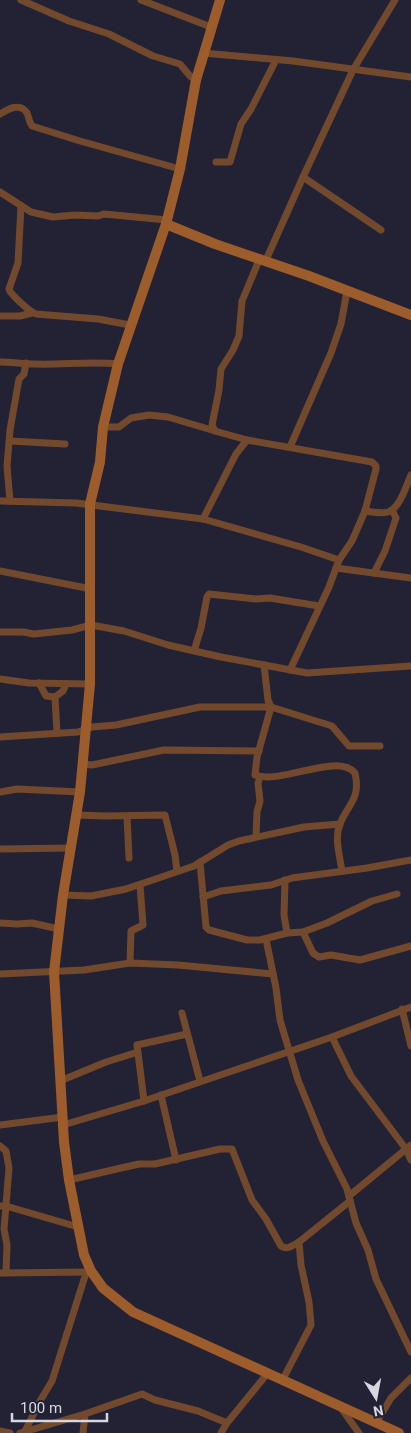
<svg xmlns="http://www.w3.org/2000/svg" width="411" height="1433" viewBox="0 0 411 1433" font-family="Roboto,sans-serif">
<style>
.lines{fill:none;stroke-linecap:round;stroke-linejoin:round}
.street{stroke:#72492c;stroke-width:7}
.secondary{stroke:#9d5c2b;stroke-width:10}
</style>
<rect width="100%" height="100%" fill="#232234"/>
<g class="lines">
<g class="street">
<polyline points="21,0 69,21 109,34 153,56 180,64 190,76 196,80"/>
<polyline points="141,0 211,27"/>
<polyline points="203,53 293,61 411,77"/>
<path d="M0 114C8 109 20 102 27 113 29 117 29 122 32 126L80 141 180 169"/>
<polyline points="216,162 230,162 241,124 251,109 276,60"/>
<polyline points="303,177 381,230"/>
<polyline points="0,192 31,212 53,217 75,215 98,216 104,214 167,220"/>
<path d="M21 206 18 263 9 289C10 294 30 312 36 314L98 319 130 325"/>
<polyline points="266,260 303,177 353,70 395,0"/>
<polyline points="0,316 20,316 32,313"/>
<path d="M0 362C12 362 23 364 35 364 63 365 90 361 118 364"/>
<polyline points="103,427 119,427 131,418 149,415 168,417 215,431"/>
<polyline points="247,440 215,431 212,425 219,390 221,369 233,350 239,336 242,301 260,258"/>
<polyline points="10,441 65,444"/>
<polyline points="290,447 331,353 341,324 347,291"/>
<polyline points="0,501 76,503 203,519 301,547 339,560"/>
<polyline points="10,501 7,466 10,430 19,379 24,374 26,363"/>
<path d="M365 511C372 512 381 514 388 512 400 508 406 486 411 475"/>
<polyline points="203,519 236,454 247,440 372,462 376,466 376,469 365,511 352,541 339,560 329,587 290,670"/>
<polyline points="336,568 411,578"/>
<polyline points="0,571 91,589"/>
<polyline points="374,573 385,551 396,518 392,510"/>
<polyline points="0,632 23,632 34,634 72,630 91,625 124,631 168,645 221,657 307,673 411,666"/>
<polyline points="194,651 201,628 207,597 209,594 256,599 270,598 319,606"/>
<polyline points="264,665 268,700 271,707 332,726 349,746 380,746"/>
<polyline points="0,679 29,683 90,684"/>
<polyline points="39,683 46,696 55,697 63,691 66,684"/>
<polyline points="55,697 57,733"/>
<path d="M0 737 78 732 92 727 116 725 200 707H271L257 757 255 775C281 785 337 752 355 773 361 799 348 804 340 824 334 838 340 857 342 871"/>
<polyline points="82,764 92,765 164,750 259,751"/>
<polyline points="0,792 17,789 80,792"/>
<polyline points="76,815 105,816 165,815 175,855 177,871"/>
<polyline points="127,816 129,858"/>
<polyline points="256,836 257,812 260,801 258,783 260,777"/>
<polyline points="0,849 70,848"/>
<polyline points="200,862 206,927 209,930 247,940 260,940 287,933 303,932 327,923 372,901 397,894"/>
<polyline points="285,880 284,915 287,933"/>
<polyline points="63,895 91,896 126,889 194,866 228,845 239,841 304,827 340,824"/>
<polyline points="203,897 221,891 271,885 292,878 367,868 411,860"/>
<polyline points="0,923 17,924 32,923 59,929"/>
<polyline points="303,932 313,953 319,957 331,955 360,960 411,946"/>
<polyline points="266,939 276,988 280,1020 298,1080 323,1141 347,1189 356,1223 368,1250 376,1279 411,1352"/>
<polyline points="130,963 131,931 143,925 140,885"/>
<polyline points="0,974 84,970 130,963 178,965 273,974"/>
<polyline points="402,1009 411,1046"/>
<polyline points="182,1013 200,1081"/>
<polyline points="332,1037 351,1076 406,1149 411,1160"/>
<polyline points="60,1081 106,1062 138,1052"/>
<polyline points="161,1095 176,1160"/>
<polyline points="144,1101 137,1045 187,1034"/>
<polyline points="0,1125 63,1117"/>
<polyline points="63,1125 144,1101 332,1037 411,1007"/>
<polyline points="0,1146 6,1151 9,1168 4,1229 7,1245 6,1273"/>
<path d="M69 1180 121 1168 139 1164H155L220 1149H232L252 1200 266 1219 281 1246C287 1250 292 1246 299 1242L350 1201"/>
<polyline points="349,1196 411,1145"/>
<polyline points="0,1206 6,1206 78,1227"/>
<polyline points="0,1273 89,1272"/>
<polyline points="282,1381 311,1325 309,1302 301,1265 299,1242"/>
<polyline points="341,1408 359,1433"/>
<polyline points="376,1423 391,1398 411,1378"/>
<polyline points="0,1431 10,1433"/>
<polyline points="20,1433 85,1414 142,1394 155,1400 198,1411 227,1423"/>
<polyline points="24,1433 40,1401 52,1381 86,1273"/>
<polyline points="83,1433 85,1414"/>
<polyline points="221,1433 227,1423 267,1374"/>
</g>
<g class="secondary">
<polyline points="220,0 196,80 180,169 166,224 118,364 103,427 100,462 90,504 90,684 80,792 63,895 54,972 64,1142 69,1180 84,1255 91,1271 103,1288 133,1312 399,1433"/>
<polyline points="166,224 215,244 309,276 411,315"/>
</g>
</g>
<g transform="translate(376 1398) rotate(169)" stroke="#232234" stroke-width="4" paint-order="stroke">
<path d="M0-4L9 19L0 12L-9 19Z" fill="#d7d7e3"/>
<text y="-8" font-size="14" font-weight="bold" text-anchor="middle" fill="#d7d7e3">N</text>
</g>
<path d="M12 1413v8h95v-8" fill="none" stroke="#d7d7e3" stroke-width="2.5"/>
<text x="20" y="1413" font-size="15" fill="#d7d7e3" stroke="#232234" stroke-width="4" paint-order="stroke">100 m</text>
</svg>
